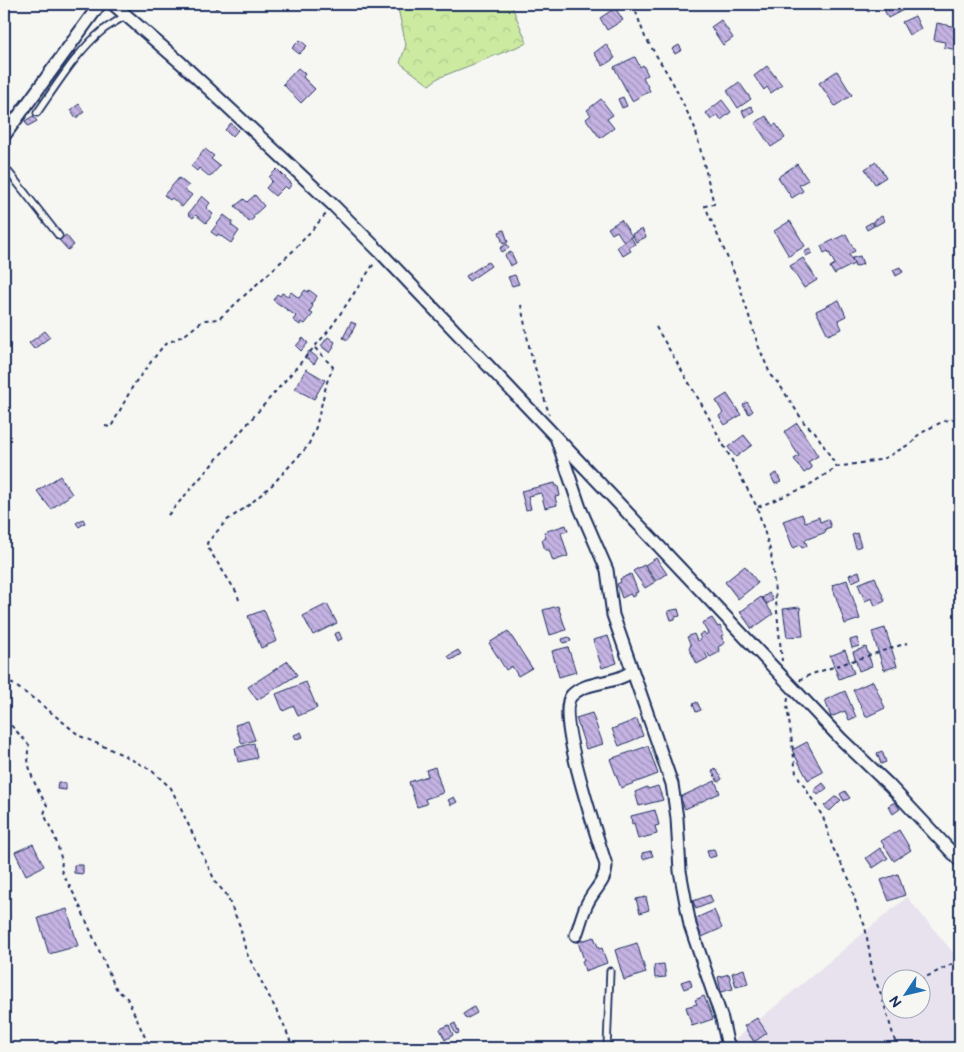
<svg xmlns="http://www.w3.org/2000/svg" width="964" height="1052" viewBox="0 0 964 1052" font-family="'Balsamiq Sans',sans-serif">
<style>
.built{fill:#e7e2ee;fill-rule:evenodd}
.forest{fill:url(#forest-crowns);stroke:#748c80}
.building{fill:url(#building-back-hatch);stroke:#1b2f5e}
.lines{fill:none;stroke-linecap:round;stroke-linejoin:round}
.lane-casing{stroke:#1b2f5e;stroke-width:9}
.street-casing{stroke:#1b2f5e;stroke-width:15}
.path{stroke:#1b2f5e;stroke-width:2;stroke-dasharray:4 4;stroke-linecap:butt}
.lane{stroke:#f6f6f2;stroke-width:5.5}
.street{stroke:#f6f6f2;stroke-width:11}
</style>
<defs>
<pattern id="forest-crowns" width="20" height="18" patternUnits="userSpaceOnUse" patternTransform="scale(1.25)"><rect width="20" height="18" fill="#cdeaa1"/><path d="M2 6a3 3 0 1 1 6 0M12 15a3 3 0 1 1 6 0" fill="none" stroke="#afc98d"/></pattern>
<pattern id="building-back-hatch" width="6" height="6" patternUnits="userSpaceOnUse" patternTransform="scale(1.25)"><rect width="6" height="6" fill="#c5b3e3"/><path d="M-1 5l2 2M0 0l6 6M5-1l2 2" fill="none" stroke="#9f92bb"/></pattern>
</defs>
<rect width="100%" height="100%" fill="#f6f6f2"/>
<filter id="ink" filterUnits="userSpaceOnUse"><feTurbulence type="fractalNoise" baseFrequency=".02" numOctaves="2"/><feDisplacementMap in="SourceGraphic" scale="10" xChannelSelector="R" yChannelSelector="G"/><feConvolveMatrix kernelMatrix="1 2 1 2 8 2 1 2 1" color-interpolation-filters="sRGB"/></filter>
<g filter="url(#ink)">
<path class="built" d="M907 897 960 961V1048H725ZM892 980H922V1010H892Z"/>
<polygon class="forest" points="397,4 511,4 527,43 438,78 429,85 400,63 406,45"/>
<g class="building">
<polygon points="212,4 223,4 216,9"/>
<polygon points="863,4 881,4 868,12"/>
<polygon points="883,4 902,4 905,9 888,18 882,5"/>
<polygon points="615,8 623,20 607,30 600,18"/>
<polygon points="915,16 921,29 909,35 902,22"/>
<polygon points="721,20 733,38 723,45 711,27"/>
<polygon points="937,23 957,27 956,32 960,33 960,51 944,47 945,42 934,40"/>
<polygon points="300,40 307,46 299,54 292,48"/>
<polygon points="606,44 615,58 603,66 594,53"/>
<polygon points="679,45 682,50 675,54 672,49"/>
<polygon points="635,57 640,67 643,65 648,75 643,77 650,91 632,101 614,67"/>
<polygon points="767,66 782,85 771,93 767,87 764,90 754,76"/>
<polygon points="298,68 305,74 303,77 315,89 301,103 283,84"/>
<polygon points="837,71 852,95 835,106 819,83"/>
<polygon points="739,82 751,99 738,108 727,91"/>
<polygon points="623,97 627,106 622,108 618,99"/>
<polygon points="601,99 613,115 607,119 614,128 600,138 586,119 591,115 587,110"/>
<polygon points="722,100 731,112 721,120 718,115 711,120 706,113"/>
<polygon points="79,104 84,112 76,118 71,110"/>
<polygon points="751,106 754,111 745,117 742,111"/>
<polygon points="33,116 37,121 28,126 25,121"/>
<polygon points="766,116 773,126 776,124 785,138 771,147 755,123"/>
<polygon points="231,123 238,130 232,137 225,130"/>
<polygon points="205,149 214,156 211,159 220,166 210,177 199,168 197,171 191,166"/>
<polygon points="876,162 886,177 875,184 865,169"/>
<polygon points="797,164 808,180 799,185 803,191 792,198 778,177"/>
<polygon points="277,169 292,184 288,189 285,186 275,196 266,188 272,181 269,177"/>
<polygon points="179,178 189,186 185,190 192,195 182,207 172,198 170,200 164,195"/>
<polygon points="255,195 264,206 253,216 254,218 249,222 235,206 244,199 247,202"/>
<polygon points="202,196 210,203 206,208 213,214 206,223 196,215 193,218 188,214"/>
<polygon points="224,215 233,222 231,225 239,231 231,243 218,234 217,236 211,232"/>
<polygon points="882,216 884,221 875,226 873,221"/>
<polygon points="621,220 632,236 624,242 617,231 612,234 608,228"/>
<polygon points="790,221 805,246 789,256 774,231"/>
<polygon points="872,222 874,226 867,230 865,226"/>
<polygon points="642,229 646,237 636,242 632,234"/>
<polygon points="504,230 508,242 503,244 499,232"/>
<polygon points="846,234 855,251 849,254 854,264 834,274 830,267 835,264 828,251 824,253 821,246"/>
<polygon points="66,235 74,245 68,250 59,240"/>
<polygon points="631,237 635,244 629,248 631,251 623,256 617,247"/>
<polygon points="507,244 509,248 502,252 500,248"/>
<polygon points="810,249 812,253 806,256 804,252"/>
<polygon points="511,252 516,263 510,266 505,255"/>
<polygon points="860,256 863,264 855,267 852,258"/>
<polygon points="803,258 817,280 804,288 790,266"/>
<polygon points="488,262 491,266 469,281 466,276"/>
<polygon points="900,267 903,272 896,276 893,270"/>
<polygon points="515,275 519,284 512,286 508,277"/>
<polygon points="305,290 308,292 309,290 317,296 311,304 313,306 309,312 313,314 305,324 301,322 300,325 293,320 296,316 273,300 277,294 280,296 282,293 288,296 291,292 299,298"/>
<polygon points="839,300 846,316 838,320 842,329 828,335 816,311"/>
<polygon points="351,322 356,324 348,340 343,338"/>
<polygon points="45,331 50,337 34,349 29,343"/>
<polygon points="328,337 335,342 333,346 334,347 330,353 321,346"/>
<polygon points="303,338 308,343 301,351 296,346"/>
<polygon points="309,351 318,358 314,364 305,357"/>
<polygon points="306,369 325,380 314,399 295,389"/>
<polygon points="727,394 741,415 725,425 719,416 723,413 716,401"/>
<polygon points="747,402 753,411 749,414 743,405"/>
<polygon points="797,423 818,456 808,462 812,468 804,473 794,459 799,456 784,432"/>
<polygon points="744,435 752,445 736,457 728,447"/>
<polygon points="777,473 781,482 775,484 771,476"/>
<polygon points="60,476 72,494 51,509 37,491"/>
<polygon points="555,483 556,486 558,486 560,496 555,497 557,505 545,508 541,493 528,496 531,509 526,510 521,491"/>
<polygon points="802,514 805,522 819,517 820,522 828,519 831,527 825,529 826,532 805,540 807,546 802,548 801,545 793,548 783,521"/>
<polygon points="83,519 85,523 79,527 76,523"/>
<polygon points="566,525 568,531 561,533 568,556 553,561 549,550 545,550 542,540 546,538 544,532"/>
<polygon points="857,533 861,546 856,548 852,535"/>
<polygon points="656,558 667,574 656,581 645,565"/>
<polygon points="644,565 655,582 645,588 633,571"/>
<polygon points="745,566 758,583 738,599 725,582"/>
<polygon points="859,571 861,578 852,582 849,575"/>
<polygon points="631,574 638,592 635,593 636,595 632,597 630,594 622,598 617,584 621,582 620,579"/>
<polygon points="875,577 885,601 875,606 872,598 865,601 858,584"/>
<polygon points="847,580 860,619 845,624 832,585"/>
<polygon points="769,593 773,600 767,604 762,598"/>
<polygon points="761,597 773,614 752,629 740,612"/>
<polygon points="327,604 337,623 313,635 303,616"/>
<polygon points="558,606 566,630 550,635 543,610"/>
<polygon points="800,607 803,636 787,637 783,609"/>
<polygon points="678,609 680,616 675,617 675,619 671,620 668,611"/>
<polygon points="264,610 277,641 261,648 248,616"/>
<polygon points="712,618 718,627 720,626 724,635 721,636 725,643 718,647 720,652 710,657 707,652 705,653 708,658 697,664 689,648 691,645 687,637 694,634 697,641 701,639 699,635 704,632 706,635 708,633 702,623"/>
<polygon points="885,628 897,666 884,670 872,632"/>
<polygon points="508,631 532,668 518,676 512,666 506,670 489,643"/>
<polygon points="339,632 342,639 337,641 334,634"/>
<polygon points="608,636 617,663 602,668 593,640"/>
<polygon points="569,637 571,641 563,643 562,639"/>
<polygon points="857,638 859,646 852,648 850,640"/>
<polygon points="568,647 576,672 559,677 552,651"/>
<polygon points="866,647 872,666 859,671 853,652"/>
<polygon points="458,650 461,654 451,660 448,656"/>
<polygon points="845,650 854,673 839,679 830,656"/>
<polygon points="288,661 297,675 257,700 248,687"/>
<polygon points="873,681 885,708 866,717 853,690"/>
<polygon points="306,682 317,708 298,716 294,706 283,711 276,694"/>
<polygon points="845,691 856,717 849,720 845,711 831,717 825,700"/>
<polygon points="697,702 701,710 696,712 693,704"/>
<polygon points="592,713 603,744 586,749 576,718"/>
<polygon points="637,719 643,736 619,746 612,729"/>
<polygon points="248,721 255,740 242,744 235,725"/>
<polygon points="301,732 303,737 296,739 294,735"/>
<polygon points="807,742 823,772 808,780 792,750"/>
<polygon points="254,743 257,758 238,762 235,748"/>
<polygon points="648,746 658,774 621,788 610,759"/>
<polygon points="882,751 886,762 881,764 877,753"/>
<polygon points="435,767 443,793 425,799 427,804 417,807 409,782 428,776 426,770"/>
<polygon points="716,769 722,779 718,782 712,771"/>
<polygon points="715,781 720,793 685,809 680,797"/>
<polygon points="58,782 66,783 66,790 57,789"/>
<polygon points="823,783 827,788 818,795 814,790"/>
<polygon points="658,786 663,800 639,806 635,792 647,787 648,789"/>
<polygon points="845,791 850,798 844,801 840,794"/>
<polygon points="836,796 841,800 830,811 824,806"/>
<polygon points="454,797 457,802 451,805 448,800"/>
<polygon points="895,802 900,809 893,814 888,806"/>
<polygon points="655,810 659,825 655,826 657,834 638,839 634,823 632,824 631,816"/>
<polygon points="899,830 911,850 894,861 881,841"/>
<polygon points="33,844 44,866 26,875 15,852"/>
<polygon points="880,848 888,858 873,868 866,858"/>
<polygon points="714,849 716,856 709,858 707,850"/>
<polygon points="651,851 653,856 643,859 642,853"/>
<polygon points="74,865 83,865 83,874 74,873"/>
<polygon points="898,874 905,895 889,901 881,880"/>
<polygon points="710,895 713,902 696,909 693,901"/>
<polygon points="646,897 649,910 640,913 636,899"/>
<polygon points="67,909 78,946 49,954 38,918"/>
<polygon points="714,910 722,928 702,937 694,919"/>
<polygon points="594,937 599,949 602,948 607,963 585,971 582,961 584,960 578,942"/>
<polygon points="637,943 646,973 624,980 615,950"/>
<polygon points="664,964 666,977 655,978 654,965"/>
<polygon points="744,969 748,984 736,987 732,973"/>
<polygon points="729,974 733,989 721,992 718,977"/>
<polygon points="690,979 692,986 684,989 681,982"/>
<polygon points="704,996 713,1019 692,1026 686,1007 697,1004 695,1000"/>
<polygon points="474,1007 477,1013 466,1019 463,1014"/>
<polygon points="757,1018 767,1033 754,1042 744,1026"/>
<polygon points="455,1023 459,1033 456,1034 451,1025"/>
<polygon points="449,1025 453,1035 445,1040 440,1029"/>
</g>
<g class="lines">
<g class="lane-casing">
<g id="lane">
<path d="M37 113C56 86 77 51 103 30 110 25 119 20 126 15"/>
<polyline points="4,166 59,236"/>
<polyline points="444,1047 444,1048"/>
<polyline points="607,1048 610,971"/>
</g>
</g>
<g class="street-casing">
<g id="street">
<polyline points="113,4 181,63 334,206 381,253 555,436 841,739 889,785 960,861"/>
<polyline points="4,136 100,4"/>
<polyline points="557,440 580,508 607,570 613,615 672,784 677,818 680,871 690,925 722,1019 727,1042 731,1048"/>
<path d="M576 935C580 925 582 914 587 904 594 889 606 882 606 865 598 838 554 712 572 695 587 680 615 685 632 671"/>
</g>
</g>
<g class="path">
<polyline points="633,4 645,37 672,81 695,128 714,204 705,206 739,284 758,345 771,376 779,384 805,424 815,432 837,467"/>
<polyline points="521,305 530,351 549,414"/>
<polyline points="656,327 702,405 757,507 771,553 782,661"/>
<polyline points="105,426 111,427 134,384 164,345 186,334 204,320 219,319 294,250 327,213"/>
<polyline points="758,507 806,487 837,467 879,460 887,457 913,442 917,436 928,429 944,421 960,418"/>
<polyline points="168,515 330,329 375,262"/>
<polyline points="239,600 237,593 208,548 207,543 226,521 249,505 272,485 308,446 316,427 327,382 333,367 314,347"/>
<polyline points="4,678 37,701 80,736 121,754 151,770 171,788 216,883 226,894 240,926 246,952 284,1025 293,1048"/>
<polyline points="800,681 801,679 812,674 907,643"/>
<polyline points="788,698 787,705 796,773 823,817 833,848 850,881 858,911 865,926 873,974 882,997 897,1048"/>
<path d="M4 703 8 722 29 745C24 764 36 789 47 805L44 814 55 837 62 861 61 870 78 902 112 980 117 990 127 998 150 1048"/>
<polyline points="920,980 960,960"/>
<polyline points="882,997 892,992"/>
</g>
<use href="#lane" class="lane"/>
<use href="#street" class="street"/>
</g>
</g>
<rect width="964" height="1052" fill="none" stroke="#f6f6f2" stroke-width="20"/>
<rect x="10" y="10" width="944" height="1032" fill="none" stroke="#1b2f5e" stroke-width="2" filter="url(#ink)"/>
<g transform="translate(906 994) rotate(235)"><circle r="24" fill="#f6f6f2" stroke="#9ea6b7"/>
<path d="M0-4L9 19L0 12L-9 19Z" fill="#1f6fb2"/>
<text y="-8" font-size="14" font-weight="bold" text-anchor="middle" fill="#1b2f5e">N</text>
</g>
</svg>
